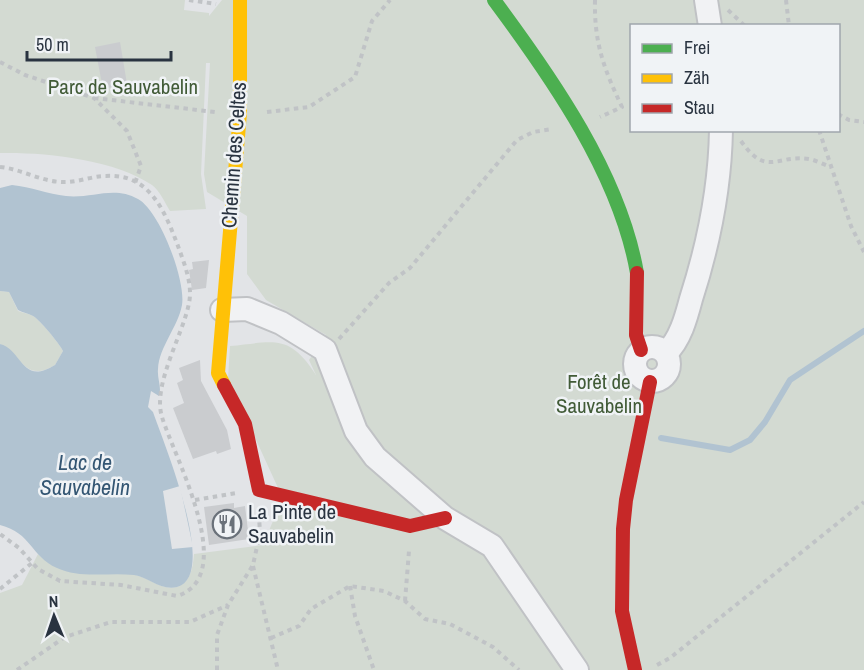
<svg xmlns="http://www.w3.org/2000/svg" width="864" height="670" viewBox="0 0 864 670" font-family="'Archivo Narrow',sans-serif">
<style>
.green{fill:#d3dad2;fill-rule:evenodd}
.water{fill:#b1c3d1}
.pier{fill:#e2e4e7}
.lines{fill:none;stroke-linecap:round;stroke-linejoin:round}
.stream{stroke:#b1c3d1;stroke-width:6}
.building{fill:#cacccf}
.street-casing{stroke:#c0c2c5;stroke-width:26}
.path{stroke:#c0c3c6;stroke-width:4;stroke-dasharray:4.5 4.5;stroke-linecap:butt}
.street{stroke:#f1f2f4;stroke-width:22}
.fast{stroke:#4caf50;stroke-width:14}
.slow{stroke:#ffc107;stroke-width:14}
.jam{stroke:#c62828;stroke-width:14}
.labels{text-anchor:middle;stroke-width:5;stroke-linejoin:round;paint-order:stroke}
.park-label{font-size:21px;fill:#415b37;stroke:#f0f3f6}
.street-label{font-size:21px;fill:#293340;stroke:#f0f3f6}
.poi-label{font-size:21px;fill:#293340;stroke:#f0f3f6;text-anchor:start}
.water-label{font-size:22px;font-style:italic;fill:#345673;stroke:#f0f3f6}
</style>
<rect width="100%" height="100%" fill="#e2e4e7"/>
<g class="green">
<path d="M0 0H185L184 10 209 13V16L222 0H864V670H0V593L22 585 38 554C68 585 104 565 139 576 152 580 165 592 179 586 191 581 193 566 194 554L263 545 278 509 279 490 228 379 230 346C274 342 289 333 316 375L309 360 326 335 266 300 247 274V216L207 192 204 174 210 63H206L201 174 206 209 170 211C165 203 160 191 152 185 114 159 44 152 0 153ZM632 26H838V130H632Z"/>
<path d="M0 291 9 292 18 311C23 313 28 313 33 316 39 319 60 344 63 351L55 365C24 384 21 353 0 344Z"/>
</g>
<path class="water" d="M12 185C31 187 48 194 66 196 91 199 114 185 138 199 160 211 186 281 182 305 178 327 159 347 158 369 157 379 162 387 159 396L151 391 148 407 153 412C162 439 220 576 177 587 161 591 148 577 134 575 108 572 80 579 57 568 30 556 32 533 0 525V344C23 350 21 386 55 365L63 351C60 344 39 319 33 316 28 313 23 313 18 310L9 292 0 291V188Z"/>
<polygon class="pier" points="180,486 193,547 172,549 163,491"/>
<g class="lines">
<polyline class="stream" points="661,438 730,450 750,440 765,422 790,380 864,331"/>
</g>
<g class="building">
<polygon points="120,42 127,84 103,89 95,47"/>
<polygon points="209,260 206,288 192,290 189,270 193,269 192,262"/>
<polygon points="200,360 201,381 227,430 231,449 217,454 216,451 193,459 173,408 184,403 177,383 183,380 179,368"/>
<polygon points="234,503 234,508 245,506 249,539 209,545 204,507"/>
</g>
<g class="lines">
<g class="street-casing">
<g id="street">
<polyline points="706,0 710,26"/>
<polyline points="222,310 247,309 281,323 325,350 356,431 375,457 445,518 492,546 577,670"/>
<circle cx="652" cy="364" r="17"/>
<path d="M666 353C680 340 686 318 691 299 709 243 720 189 721 130"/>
</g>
</g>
<g class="path">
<polyline points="189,0 216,4"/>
<path d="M595 0C594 43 604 69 622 107L600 117"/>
<polyline points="786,0 789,26"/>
<polyline points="728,10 745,26"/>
<polyline points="0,62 25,75 94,98 127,131 141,166 135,183"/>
<polyline points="94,98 215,112"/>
<polyline points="267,112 309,107 355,77 372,21 390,0"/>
<polyline points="838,114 849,120 864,122"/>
<polyline points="819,130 851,226 864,252"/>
<path d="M741 141C767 178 777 154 809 159 816 160 824 165 831 167"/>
<path d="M0 167C21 169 40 181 61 182 77 183 91 176 106 176 150 173 165 212 178 246 184 263 193 284 189 303 183 335 152 385 162 417 174 457 240 576 177 596L121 585 60 581 38 569 19 548 0 534"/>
<polyline points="339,339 389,283 410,268 517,140 533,132 552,129"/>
<polyline points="195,500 236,493"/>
<polyline points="253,566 278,670"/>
<polyline points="350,586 355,616 374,670"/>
<polyline points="0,589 32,563"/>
<polyline points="405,601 409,551"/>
<polyline points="271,638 299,626 311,609 350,586 384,591 405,601 425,619 450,624 493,647 519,670"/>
<polyline points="657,665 670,658 864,502"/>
<polyline points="17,670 65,637 111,622 190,622 228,605"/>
<polyline points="217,670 217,635 228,605 253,565 260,533 259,516"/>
</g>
<use href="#street" class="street"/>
<path class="fast" d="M494 0C552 78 620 175 637 273"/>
<polyline class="slow" points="224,385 218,373 240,113 240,0"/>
<g class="jam">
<polyline points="637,273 636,335 641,350"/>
<polyline points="224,385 245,424 259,490 410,526 445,518"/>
<polyline points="635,670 622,611 623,529 626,500 650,382"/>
</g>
</g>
<defs>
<g id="restaurant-ring" transform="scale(1.5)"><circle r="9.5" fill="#f0f3f6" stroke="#6a717a" stroke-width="1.5"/><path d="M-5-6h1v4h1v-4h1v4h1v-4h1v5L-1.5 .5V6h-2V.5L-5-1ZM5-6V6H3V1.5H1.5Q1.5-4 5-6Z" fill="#6a717a"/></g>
</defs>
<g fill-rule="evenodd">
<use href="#restaurant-ring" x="227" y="524"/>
</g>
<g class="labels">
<g class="park-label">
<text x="123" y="94">Parc de Sauvabelin</text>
<text x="599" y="389">Forêt de<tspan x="599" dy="24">Sauvabelin</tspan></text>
</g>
<g class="street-label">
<text transform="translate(234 155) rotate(-86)" y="7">Chemin des Celtes</text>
</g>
<g class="poi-label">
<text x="248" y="519">La Pinte de<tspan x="248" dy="24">Sauvabelin</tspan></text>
</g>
<g class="water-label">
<text x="85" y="470">Lac de<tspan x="85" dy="25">Sauvabelin</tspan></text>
</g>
</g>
<rect x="630" y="24" width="210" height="108" fill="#f0f3f6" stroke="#a0a6ad" stroke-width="1.5"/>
<rect x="642" y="44" width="30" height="9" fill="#4caf50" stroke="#a0a6ad" stroke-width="1.5"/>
<text x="684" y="54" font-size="18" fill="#293340">Frei</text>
<rect x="642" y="74" width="30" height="9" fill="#ffc107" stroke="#a0a6ad" stroke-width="1.5"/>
<text x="684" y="84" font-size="18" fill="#293340">Zäh</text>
<rect x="642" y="104" width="30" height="9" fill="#c62828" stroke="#a0a6ad" stroke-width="1.5"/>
<text x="684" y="114" font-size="18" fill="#293340">Stau</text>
<g transform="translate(54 616) rotate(358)" stroke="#f0f3f6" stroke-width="4.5" paint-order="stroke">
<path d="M0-4.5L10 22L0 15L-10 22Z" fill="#293340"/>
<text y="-9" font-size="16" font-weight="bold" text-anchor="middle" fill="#293340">N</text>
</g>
<path d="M27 51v9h144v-9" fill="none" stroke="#293340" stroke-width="3"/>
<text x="36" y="51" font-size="18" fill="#293340" stroke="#f0f3f6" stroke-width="4.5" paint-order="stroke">50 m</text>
</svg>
